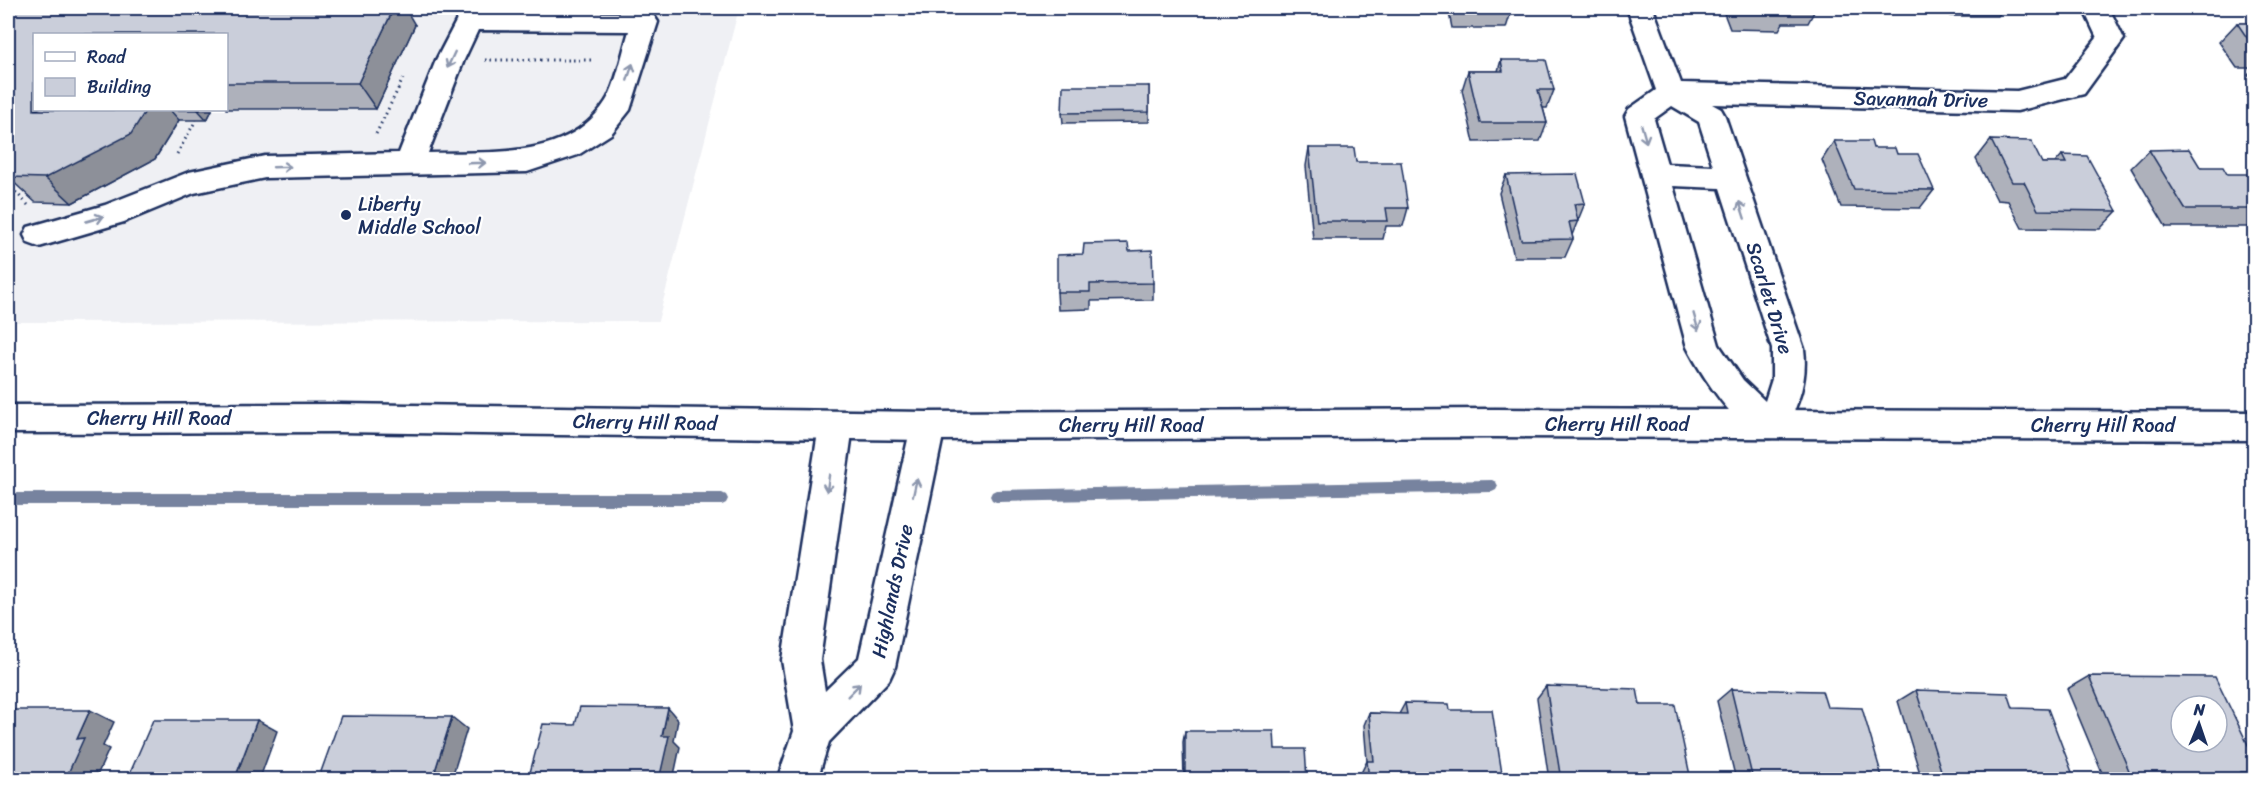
<svg xmlns="http://www.w3.org/2000/svg" width="2262" height="787" viewBox="0 0 2262 787" font-family="Sriracha,sans-serif">
<style>
.built{fill:#eff0f4;fill-rule:evenodd}
.lines{fill:none;stroke-linecap:round;stroke-linejoin:round}
.stream{fill:#77839f;fill-rule:evenodd}
.minor-casing{stroke:#1b2f5e;stroke-width:5}
.major-casing{stroke:#1b2f5e;stroke-width:5}
.path{stroke:#1b2f5e;stroke-width:3;stroke-dasharray:1.5 4;stroke-linecap:butt}
.minor{fill:#fff;fill-rule:evenodd}
.major{fill:#fff;fill-rule:evenodd}
.wall{fill:#aeb1bb;stroke:#1b2f5e;stroke-width:1.5}
.shaded-wall{fill:#8d9099;stroke:#1b2f5e;stroke-width:1.5}
.building{fill:#caceda;stroke:#1b2f5e;stroke-width:1.5;fill-rule:evenodd}
.oneway{stroke:#8d97ae}
.poi-dot{fill:#1b2f5e;stroke:#fff;stroke-width:2}
.labels{text-anchor:middle;stroke-width:4.5;stroke-linejoin:round;paint-order:stroke}
.street-label{font-size:20px;fill:#1b2f5e;stroke:#fff}
.poi-label{font-size:20px;fill:#1b2f5e;stroke:#fff;text-anchor:start}
</style>
<rect width="100%" height="100%" fill="#fff"/>
<filter id="ink" filterUnits="userSpaceOnUse"><feTurbulence type="fractalNoise" baseFrequency=".0167" numOctaves="2"/><feDisplacementMap in="SourceGraphic" scale="12" xChannelSelector="R" yChannelSelector="G"/><feConvolveMatrix kernelMatrix="1 2 1 2 8 2 1 2 1" color-interpolation-filters="sRGB"/></filter>
<g filter="url(#ink)">
<path class="built" d="M8 8H739L658 321 8 322ZM34 34H226V110H34Z"/>
<g class="lines">
<g class="stream">
<polygon points="1492,480 1496,482 1498,486 1496,490 1492,492 996,502 992,500 990,496 992,492 996,490"/>
<polygon points="8,493 722,493 726,495 728,499 726,503 722,505 8,505"/>
</g>
<g class="minor-casing">
<g id="minor">
<path d="M463 8H489L487 12 645 13 654 16 658 22 630 110 611 134 578 155 527 172 265 178 194 193 124 222 39 247 28 243 24 235 28 227 105 205 189 172 265 156 399 153 436 60ZM478 30 629 31C623 50 616 86 606 101 568 161 489 151 428 153L464 60Z"/>
<path d="M1627 8H1653L1681 83 2017 91 2065 79 2097 38 2083 8H2109L2124 39 2084 94 2017 111 1712 104 1721 109 1725 116 1804 349C1808 381 1798 407 1782 434 1778 436 1773 438 1768 438 1738 434 1700 372 1687 347L1625 116 1629 109 1656 90ZM1672 106 1699 122 1713 166 1667 164 1654 119ZM1673 186 1720 188 1772 349V379L1765 401 1743 380 1719 345Z"/>
<polygon points="836,412 848,416 853,426 820,660 825,691 859,658 911,426 916,416 928,412 940,416 945,426 895,667 889,680 829,742 817,780 777,780 794,731 782,660 819,426 824,416"/>
</g>
</g>
<g class="major-casing">
<polygon id="major" points="339,404 928,412 1495,409 2254,412 2254,440 1495,437 928,440 339,432 8,433 8,405"/>
</g>
<g class="path">
<polyline points="485,60 592,60"/>
<polyline points="376,134 403,79"/>
<polyline points="177,154 196,120"/>
<polyline points="8,184 28,205"/>
</g>
<use href="#minor" class="minor"/>
<use href="#major" class="major"/>
</g>
<g class="wall">
<polygon points="8,8 415,25 376,109 226,109 226,34 34,110 212,110 207,120 179,120 155,159 72,203 35,202 8,177"/>
<polygon points="1448,8 1511,8 1512,9 1506,28 1452,28"/>
<polygon points="1722,8 1816,8 1808,23 1783,23 1779,30 1730,29"/>
<polygon points="1947,8 2004,8 1998,16 1951,16"/>
<polygon points="2237,23 2254,23 2254,83 2248,74 2251,71 2249,68 2237,68 2219,42"/>
<polygon points="1501,60 1554,90 1547,108 1543,108 1547,123 1540,141 1474,142 1462,90 1468,71 1498,71"/>
<polygon points="1149,86 1149,122 1063,123 1062,113"/>
<polygon points="1991,140 2042,163 2055,163 2062,155 2117,211 2100,229 2022,228 2008,201 1997,200 1976,159"/>
<polygon points="1834,141 1873,148 1897,154 1934,190 1920,208 1841,207 1822,160"/>
<polygon points="1309,148 1356,162 1408,208 1403,226 1386,226 1383,239 1313,239 1306,166"/>
<polygon points="2149,150 2200,167 2254,181 2254,225 2252,227 2166,227 2131,168"/>
<polygon points="1506,175 1585,203 1572,235 1573,239 1565,257 1514,257 1499,193"/>
<polygon points="1129,251 1153,283 1153,300 1091,301 1091,309 1058,310 1057,292 1083,254"/>
<polygon points="2089,676 2254,757 2254,775 2245,780 2105,780 2067,689"/>
<polygon points="1546,686 1640,705 1691,780 1549,780 1537,698"/>
<polygon points="1731,689 1827,707 1883,780 1736,780 1717,701"/>
<polygon points="1916,690 2013,708 2075,780 1922,780 1898,701"/>
<polygon points="1405,703 1450,710 1503,780 1362,780 1362,771 1367,761 1364,725 1369,713 1399,714"/>
<polygon points="1185,731 1275,749 1307,780 1184,780 1183,742"/>
</g>
<g class="shaded-wall">
<polygon points="394,8 405,8 415,25 376,109 358,83"/>
<polygon points="146,110 170,110 179,120 155,159 72,203 45,178"/>
<polygon points="198,110 212,110 207,120"/>
<polygon points="668,708 678,720 674,741 680,747 673,780 659,780 662,736"/>
<polygon points="90,710 114,722 103,746 109,749 95,780 65,780 77,739"/>
<polygon points="452,717 467,729 453,774 462,780 447,780 435,771"/>
<polygon points="257,720 277,731 260,778 262,780 248,780 237,773"/>
</g>
<g class="building">
<polygon points="8,8 394,8 358,83 226,83 226,34 34,34 34,110 146,110 131,134 45,178 8,177"/>
<polygon points="1457,8 1511,8 1512,9"/>
<polygon points="1739,8 1788,8 1790,10 1740,10"/>
<polygon points="2237,23 2254,23 2254,48"/>
<polygon points="1501,60 1546,60 1554,90 1538,90 1547,123 1480,123 1468,71 1503,71"/>
<polygon points="1063,86 1149,86 1149,112 1062,113"/>
<polygon points="1991,140 2031,141 2042,163 2066,163 2062,155 2087,156 2117,211 2038,210 2024,182 2012,182"/>
<polygon points="1834,141 1871,141 1873,148 1895,148 1897,154 1918,154 1934,190 1854,189"/>
<polygon points="1309,148 1354,148 1356,162 1401,162 1408,208 1386,208 1388,221 1317,221"/>
<polygon points="2189,149 2200,167 2223,167 2227,174 2250,174 2254,181 2254,209 2185,209 2149,150"/>
<polygon points="1577,174 1585,203 1574,204 1578,221 1569,222 1573,239 1521,240 1506,175"/>
<polygon points="1128,243 1129,251 1152,250 1153,283 1090,284 1090,292 1057,292 1057,255 1083,254 1084,244"/>
<path d="M2089 676 2215 677 2254 757V772H2241L2245 780H2133ZM2181 706H2217V742H2181Z"/>
<polygon points="1546,686 1637,689 1640,705 1675,705 1691,780 1561,780"/>
<polygon points="1731,689 1822,691 1827,707 1862,708 1883,780 1753,780"/>
<polygon points="1916,690 2008,693 2013,708 2048,709 2075,780 1944,780"/>
<polygon points="1405,703 1449,704 1450,710 1492,710 1503,780 1369,780 1367,761 1374,761 1369,713 1407,714"/>
<polygon points="580,707 668,708 662,736 669,736 659,780 528,780 543,724 575,725"/>
<polygon points="8,710 90,710 77,739 84,738 65,780 8,780"/>
<polygon points="341,716 452,717 435,771 449,771 447,780 318,780"/>
<polygon points="153,720 257,720 237,773 250,773 248,780 127,780"/>
<polygon points="1185,731 1274,731 1275,749 1305,749 1307,780 1185,780"/>
</g>
<defs><path id="oneway-shaft" d="M-6 0H5M1.5-3L5.5 0L1.5 3" fill="none" stroke-width="1.6" stroke-linecap="round" stroke-linejoin="round" transform="scale(1.5)"/></defs>
<g class="oneway">
<use href="#oneway-shaft" transform="translate(451 60) rotate(115)"/>
<use href="#oneway-shaft" transform="translate(630 72) rotate(-72)"/>
<use href="#oneway-shaft" transform="translate(1644 134) rotate(74)"/>
<use href="#oneway-shaft" transform="translate(477 163) rotate(-2)"/>
<use href="#oneway-shaft" transform="translate(282 167) rotate(-2)"/>
<use href="#oneway-shaft" transform="translate(1742 210) rotate(-108)"/>
<use href="#oneway-shaft" transform="translate(95 219) rotate(-16)"/>
<use href="#oneway-shaft" transform="translate(1696 322) rotate(74)"/>
<use href="#oneway-shaft" transform="translate(828 483) rotate(98)"/>
<use href="#oneway-shaft" transform="translate(915 487) rotate(-78)"/>
<use href="#oneway-shaft" transform="translate(854 690) rotate(-45)"/>
</g>
</g>
<circle class="poi-dot" cx="346" cy="215" r="6"/>
<g class="labels">
<g class="street-label">
<text transform="translate(1921 99) rotate(1)" y="7">Savannah Drive</text>
<text transform="translate(1770 298) rotate(73)" y="7">Scarlet Drive</text>
<text x="159" y="425">Cherry Hill Road</text>
<text transform="translate(645 422) rotate(1)" y="7">Cherry Hill Road</text>
<text x="1617" y="431">Cherry Hill Road</text>
<text x="1131" y="432">Cherry Hill Road</text>
<text x="2103" y="432">Cherry Hill Road</text>
<text transform="translate(892 591) rotate(-78)" y="7">Highlands Drive</text>
</g>
<g class="poi-label">
<text x="358" y="211">Liberty<tspan x="358" dy="23">Middle School</tspan></text>
</g>
</g>
<rect width="2262" height="787" fill="none" stroke="#fff" stroke-width="30"/>
<rect x="15" y="15" width="2232" height="757" fill="none" stroke="#1b2f5e" stroke-width="2" filter="url(#ink)"/>
<rect x="33" y="33" width="195" height="78" fill="#ffffff" stroke="#a4acbf" stroke-width="1.5"/>
<rect x="45" y="52" width="30" height="9" fill="#ffffff" stroke="#a4acbf" stroke-width="1.5"/>
<text x="87" y="63" font-size="18" fill="#1b2f5e">Road</text>
<rect x="45" y="78" width="30" height="18" fill="#caceda" stroke="#a4acbf" stroke-width="1.5"/>
<text x="87" y="93" font-size="18" fill="#1b2f5e">Building</text>
<g transform="translate(2199 724) rotate(2)"><circle r="28" fill="#ffffff" stroke="#a4acbf" stroke-width="1.5"/>
<path d="M0-4.5L10 22L0 15L-10 22Z" fill="#1b2f5e"/>
<text y="-9" font-size="16" font-weight="bold" text-anchor="middle" fill="#1b2f5e">N</text>
</g>
</svg>
